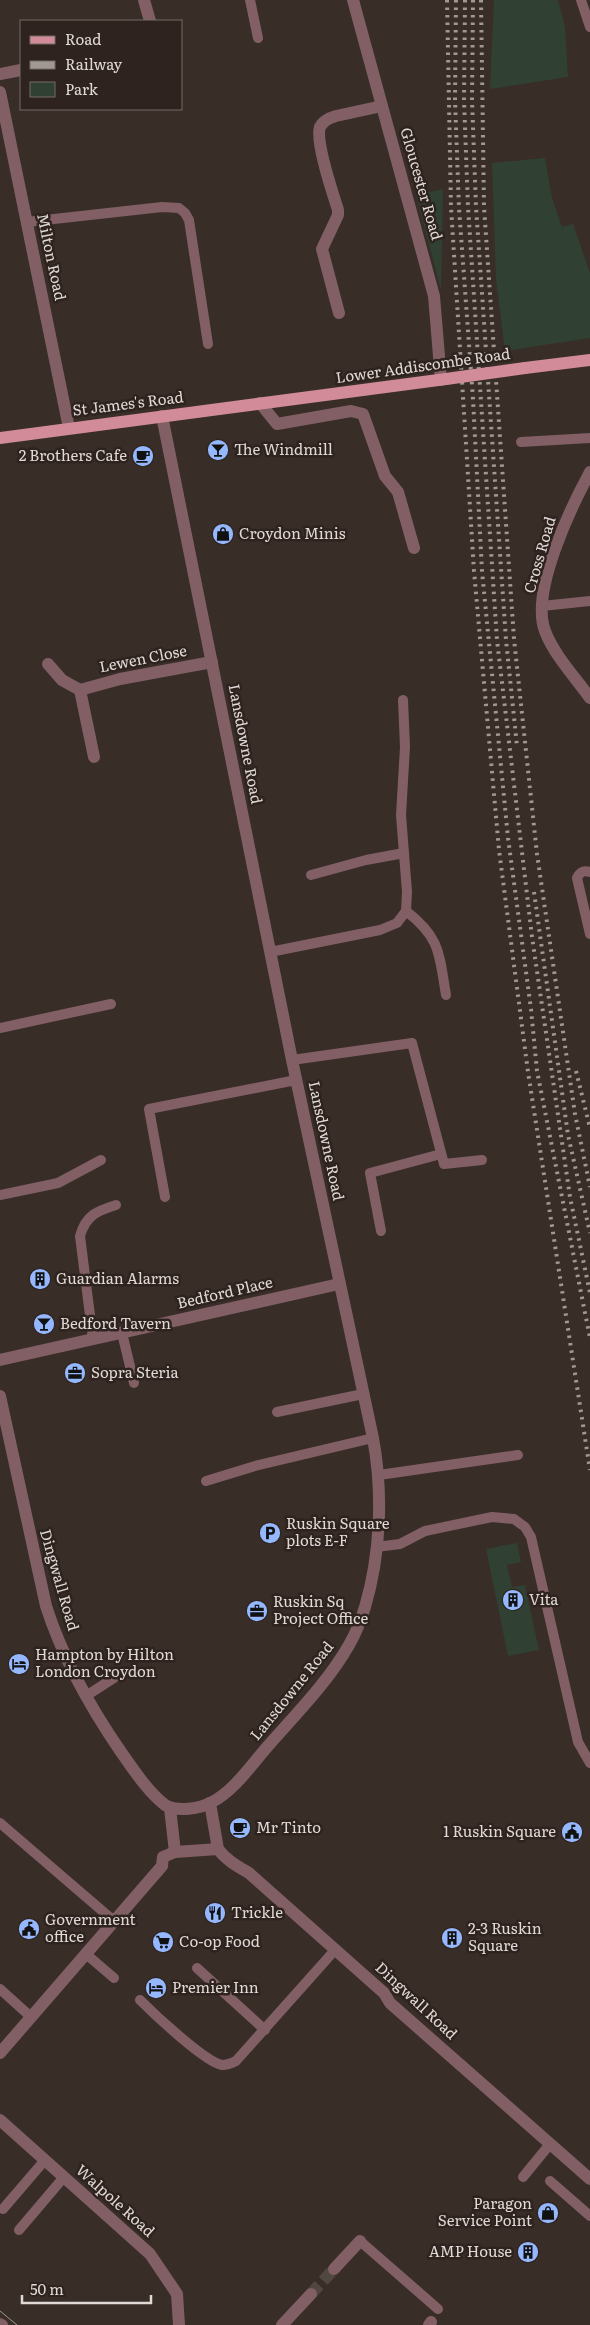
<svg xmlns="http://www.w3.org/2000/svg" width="590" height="2325" viewBox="0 0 590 2325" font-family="Literata,serif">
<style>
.green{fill:#304032}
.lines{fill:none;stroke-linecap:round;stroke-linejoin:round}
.street-tunnel{stroke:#514741;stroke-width:12;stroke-dasharray:12 6;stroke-linecap:butt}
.lane{stroke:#815f65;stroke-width:10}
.street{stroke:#815f65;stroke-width:12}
.primary{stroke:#d18b99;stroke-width:12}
.tram{stroke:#a19894;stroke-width:1}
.rail{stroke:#a19894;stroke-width:4;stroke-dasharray:2.5 5;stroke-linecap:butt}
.primary-bridge{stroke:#d18b99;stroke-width:12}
.labels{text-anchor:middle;stroke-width:5;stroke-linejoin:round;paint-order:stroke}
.street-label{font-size:15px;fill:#e0d9d5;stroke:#2e231e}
.poi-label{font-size:15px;fill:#e0d9d5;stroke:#2e231e;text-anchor:start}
</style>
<rect width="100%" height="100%" fill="#382d27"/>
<g class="green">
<polygon points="494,0 558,0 565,27 568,77 490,89"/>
<polygon points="545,158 552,198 562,227 573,224 590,273 590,338 505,351 496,280 492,163"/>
<polygon points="443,189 441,290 416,195"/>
<polygon points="517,1543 521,1562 507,1565 512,1587 525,1585 539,1650 508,1656 486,1549"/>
</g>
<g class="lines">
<polyline class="street-tunnel" points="311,2294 334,2269"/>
<g class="lane">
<polyline points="250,0 258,38"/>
<polyline points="581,0 590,27"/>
<polyline points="27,222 162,207 179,208 185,213 189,220 208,344"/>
<polyline points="521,442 590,438"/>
<polyline points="542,606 590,601"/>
<path d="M590 872C583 870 580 872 577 878L590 934"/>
<polyline points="311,875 366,860 404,853"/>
<path d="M406 911C441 938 439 954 446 995"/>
<polyline points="270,952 380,930 397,923 406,911 407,892 401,815 405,747 403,700"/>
<polyline points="0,1028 111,1004"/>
<polyline points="292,1060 412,1043 444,1164 482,1160"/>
<polyline points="0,1195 58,1183 101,1160"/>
<polyline points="165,1197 149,1109 296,1080"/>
<polyline points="381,1231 370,1173 441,1154"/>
<polyline points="122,1333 134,1383"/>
<path d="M93 1339 80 1236C86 1215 97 1211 116 1205"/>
<polyline points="277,1412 363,1394"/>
<polyline points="379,1475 518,1455"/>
<polyline points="206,1481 255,1466 373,1438"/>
<polyline points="376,1547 400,1544 425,1531 492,1517 514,1519 525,1527 531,1537 578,1742 590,1763"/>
<polyline points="86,1696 120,1674"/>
<polyline points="0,1823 114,1921"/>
<polyline points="86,1954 114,1978"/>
<polyline points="197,1968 265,2030"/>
<polyline points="0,1989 31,2017"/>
<path d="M140 2000C154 2014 205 2062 222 2065 227 2065 232 2063 236 2061L335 1950"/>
<polyline points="523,2177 550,2144"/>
<polyline points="550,2181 590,2216"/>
<polyline points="3,2209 45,2160"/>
<polyline points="19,2230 64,2177"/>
<polyline points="360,2241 438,2309"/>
</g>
<g class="street">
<polyline points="144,0 150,21"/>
<polyline points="353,0 434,296 441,380"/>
<polyline points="0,74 21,70"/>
<polyline points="0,92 69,428"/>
<path d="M339 313 322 249 338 215V210C333 194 315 141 320 127 323 121 329 118 336 116L382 106"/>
<polyline points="260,403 277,424 351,411 363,414 385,476 398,492 414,548"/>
<path d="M590 472C571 507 530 592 545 631 554 655 575 677 590 698"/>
<polyline points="48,664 62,680 80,690"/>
<polyline points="94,757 80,690 120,679 212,662"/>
<polyline points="0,1360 339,1284"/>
<path d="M0 1396 46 1606C63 1659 90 1707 121 1752 134 1770 147 1791 165 1805 177 1812 200 1809 212 1802 234 1791 252 1764 268 1746 296 1714 328 1682 349 1645 356 1633 361 1620 365 1607 381 1553 383 1492 373 1438L292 1060 162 416"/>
<path d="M210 1803 218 1849C226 1860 237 1866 249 1873L384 1993 390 2003 590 2179"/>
<polyline points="170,1808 175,1852"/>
<polyline points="0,2053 162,1866 163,1857 175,1852 218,1849"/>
<polyline points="0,2120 150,2254 177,2294 179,2325"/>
<polyline points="334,2269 360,2241"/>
<polyline points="0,2324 2,2325"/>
<polyline points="282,2325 311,2294"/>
<polyline points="429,2325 431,2322"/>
</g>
<g class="primary">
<polyline points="525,368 590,360"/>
<polyline points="0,438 446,379"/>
</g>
<polyline class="tram" points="0,2311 17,2325"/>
<g class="rail">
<polyline points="447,0 451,207 474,571 499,850 528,1072 590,1470"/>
<polyline points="456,0 455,100 459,208 473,399 482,571 508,838 531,1009 537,1071 590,1338"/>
<polyline points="465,0 464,100 468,207 497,640 532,937 570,1197 590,1293"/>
<polyline points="473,0 472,100 476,207 506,640 517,746"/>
<polyline points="481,0 484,207 514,639 537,854 575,1114 590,1187"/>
<polyline points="534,892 568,1135 590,1233"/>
<polyline points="576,1071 590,1128"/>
</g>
<polyline class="primary-bridge" points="446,379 525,368"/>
</g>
<defs>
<g id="bar-disc" transform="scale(1.125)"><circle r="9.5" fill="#94b7fd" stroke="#2e231e"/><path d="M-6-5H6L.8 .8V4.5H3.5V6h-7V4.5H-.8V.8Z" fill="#111"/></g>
<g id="cafe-disc" transform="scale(1.125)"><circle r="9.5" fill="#94b7fd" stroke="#2e231e"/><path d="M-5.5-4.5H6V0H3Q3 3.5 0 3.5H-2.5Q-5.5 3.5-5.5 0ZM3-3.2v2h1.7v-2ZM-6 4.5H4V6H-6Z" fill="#111"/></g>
<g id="shop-disc" transform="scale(1.125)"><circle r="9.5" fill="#94b7fd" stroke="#2e231e"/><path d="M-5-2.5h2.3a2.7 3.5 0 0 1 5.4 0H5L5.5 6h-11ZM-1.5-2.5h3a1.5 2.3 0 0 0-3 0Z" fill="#111"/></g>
<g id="building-disc" transform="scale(1.125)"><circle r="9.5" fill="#94b7fd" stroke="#2e231e"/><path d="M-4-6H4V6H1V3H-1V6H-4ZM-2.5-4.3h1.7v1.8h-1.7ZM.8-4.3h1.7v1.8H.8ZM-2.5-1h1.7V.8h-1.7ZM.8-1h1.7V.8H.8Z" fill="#111"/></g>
<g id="office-disc" transform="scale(1.125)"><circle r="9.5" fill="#94b7fd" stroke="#2e231e"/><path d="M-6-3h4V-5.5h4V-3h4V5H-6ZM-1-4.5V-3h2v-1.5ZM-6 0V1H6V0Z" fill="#111"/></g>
<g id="parking-disc" transform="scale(1.125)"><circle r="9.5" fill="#94b7fd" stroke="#2e231e"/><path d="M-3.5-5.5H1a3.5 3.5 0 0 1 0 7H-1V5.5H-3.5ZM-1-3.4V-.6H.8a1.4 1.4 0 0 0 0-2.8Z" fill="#111"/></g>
<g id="hotel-disc" transform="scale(1.125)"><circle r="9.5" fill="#94b7fd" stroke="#2e231e"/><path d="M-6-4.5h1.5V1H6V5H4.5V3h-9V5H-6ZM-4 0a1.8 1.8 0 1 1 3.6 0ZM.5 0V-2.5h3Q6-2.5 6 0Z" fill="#111"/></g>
<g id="civic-disc" transform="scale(1.125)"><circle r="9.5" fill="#94b7fd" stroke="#2e231e"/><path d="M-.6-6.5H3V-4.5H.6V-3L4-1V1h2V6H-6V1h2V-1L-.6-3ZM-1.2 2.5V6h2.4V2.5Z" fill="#111"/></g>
<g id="restaurant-disc" transform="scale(1.125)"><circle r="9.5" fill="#94b7fd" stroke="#2e231e"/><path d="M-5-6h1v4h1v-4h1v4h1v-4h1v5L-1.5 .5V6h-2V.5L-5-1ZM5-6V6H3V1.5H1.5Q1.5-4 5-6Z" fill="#111"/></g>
<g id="supermarket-disc" transform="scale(1.125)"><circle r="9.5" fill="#94b7fd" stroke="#2e231e"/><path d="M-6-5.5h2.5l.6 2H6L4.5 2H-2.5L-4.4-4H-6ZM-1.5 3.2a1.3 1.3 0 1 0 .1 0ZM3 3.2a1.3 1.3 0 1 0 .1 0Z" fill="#111"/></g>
</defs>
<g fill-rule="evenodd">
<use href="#bar-disc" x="218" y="450"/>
<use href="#cafe-disc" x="143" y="456"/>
<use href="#shop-disc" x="223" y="534"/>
<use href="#building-disc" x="40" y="1279"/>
<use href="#bar-disc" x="44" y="1324"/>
<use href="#office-disc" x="75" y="1373"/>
<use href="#parking-disc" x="270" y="1533"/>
<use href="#building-disc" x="513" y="1600"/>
<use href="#office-disc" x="257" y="1611"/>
<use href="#hotel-disc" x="19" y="1664"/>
<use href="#cafe-disc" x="240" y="1828"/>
<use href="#civic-disc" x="572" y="1832"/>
<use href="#restaurant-disc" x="215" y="1913"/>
<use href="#civic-disc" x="29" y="1929"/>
<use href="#building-disc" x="452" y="1938"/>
<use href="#supermarket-disc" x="163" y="1942"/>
<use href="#hotel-disc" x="156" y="1988"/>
<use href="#shop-disc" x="548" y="2213"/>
<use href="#building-disc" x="528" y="2252"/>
</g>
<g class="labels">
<g class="street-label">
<text transform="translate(421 184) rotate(74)" y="5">Gloucester Road</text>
<text transform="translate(51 257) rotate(78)" y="5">Milton Road</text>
<text transform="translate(423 366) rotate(-8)" y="5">Lower Addiscombe Road</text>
<text transform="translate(128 404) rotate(-7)" y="5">St James's Road</text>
<text transform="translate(540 555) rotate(-74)" y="5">Cross Road</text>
<text transform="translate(143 659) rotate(-11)" y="5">Lewen Close</text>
<text transform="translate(245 744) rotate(79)" y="5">Lansdowne Road</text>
<text transform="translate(326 1141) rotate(78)" y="5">Lansdowne Road</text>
<text transform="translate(225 1293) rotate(-13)" y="5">Bedford Place</text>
<text transform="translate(59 1580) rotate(74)" y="5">Dingwall Road</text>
<text transform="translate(292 1691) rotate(-51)" y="5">Lansdowne Road</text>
<text transform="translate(416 2001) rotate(43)" y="5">Dingwall Road</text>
<text transform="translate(115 2201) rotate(42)" y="5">Walpole Road</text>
</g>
<g class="poi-label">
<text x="234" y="455">The Windmill</text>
<text x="127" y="461" text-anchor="end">2 Brothers Cafe</text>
<text x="239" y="539">Croydon Minis</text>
<text x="56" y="1284">Guardian Alarms</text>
<text x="60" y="1329">Bedford Tavern</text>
<text x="91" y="1378">Sopra Steria</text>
<text x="286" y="1529">Ruskin Square<tspan x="286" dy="17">plots E-F</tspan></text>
<text x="529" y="1605">Vita</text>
<text x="273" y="1607">Ruskin Sq<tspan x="273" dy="17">Project Office</tspan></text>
<text x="35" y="1660">Hampton by Hilton<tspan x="35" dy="17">London Croydon</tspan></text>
<text x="256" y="1833">Mr Tinto</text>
<text x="556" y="1837" text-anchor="end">1 Ruskin Square</text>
<text x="231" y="1918">Trickle</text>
<text x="45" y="1925">Government<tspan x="45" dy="17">office</tspan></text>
<text x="468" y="1934">2-3 Ruskin<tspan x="468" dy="17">Square</tspan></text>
<text x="179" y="1947">Co-op Food</text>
<text x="172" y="1993">Premier Inn</text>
<text x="532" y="2209" text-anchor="end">Paragon<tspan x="532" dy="17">Service Point</tspan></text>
<text x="512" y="2257" text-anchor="end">AMP House</text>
</g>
</g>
<rect x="20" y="20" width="162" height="90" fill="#2e231e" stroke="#756c67"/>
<rect x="30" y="36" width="25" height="8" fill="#d18b99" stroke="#756c67"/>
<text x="65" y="45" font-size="15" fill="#e0d9d5">Road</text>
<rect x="30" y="61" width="25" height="8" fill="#a19894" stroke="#756c67"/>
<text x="65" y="70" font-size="15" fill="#e0d9d5">Railway</text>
<rect x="30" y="82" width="25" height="15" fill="#304032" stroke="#756c67"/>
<text x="65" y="95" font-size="15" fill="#e0d9d5">Park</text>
<path d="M22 2295v8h129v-8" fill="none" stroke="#e0d9d5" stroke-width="2.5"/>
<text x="30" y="2295" font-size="15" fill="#e0d9d5" stroke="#2e231e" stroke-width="4" paint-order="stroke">50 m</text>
</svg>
